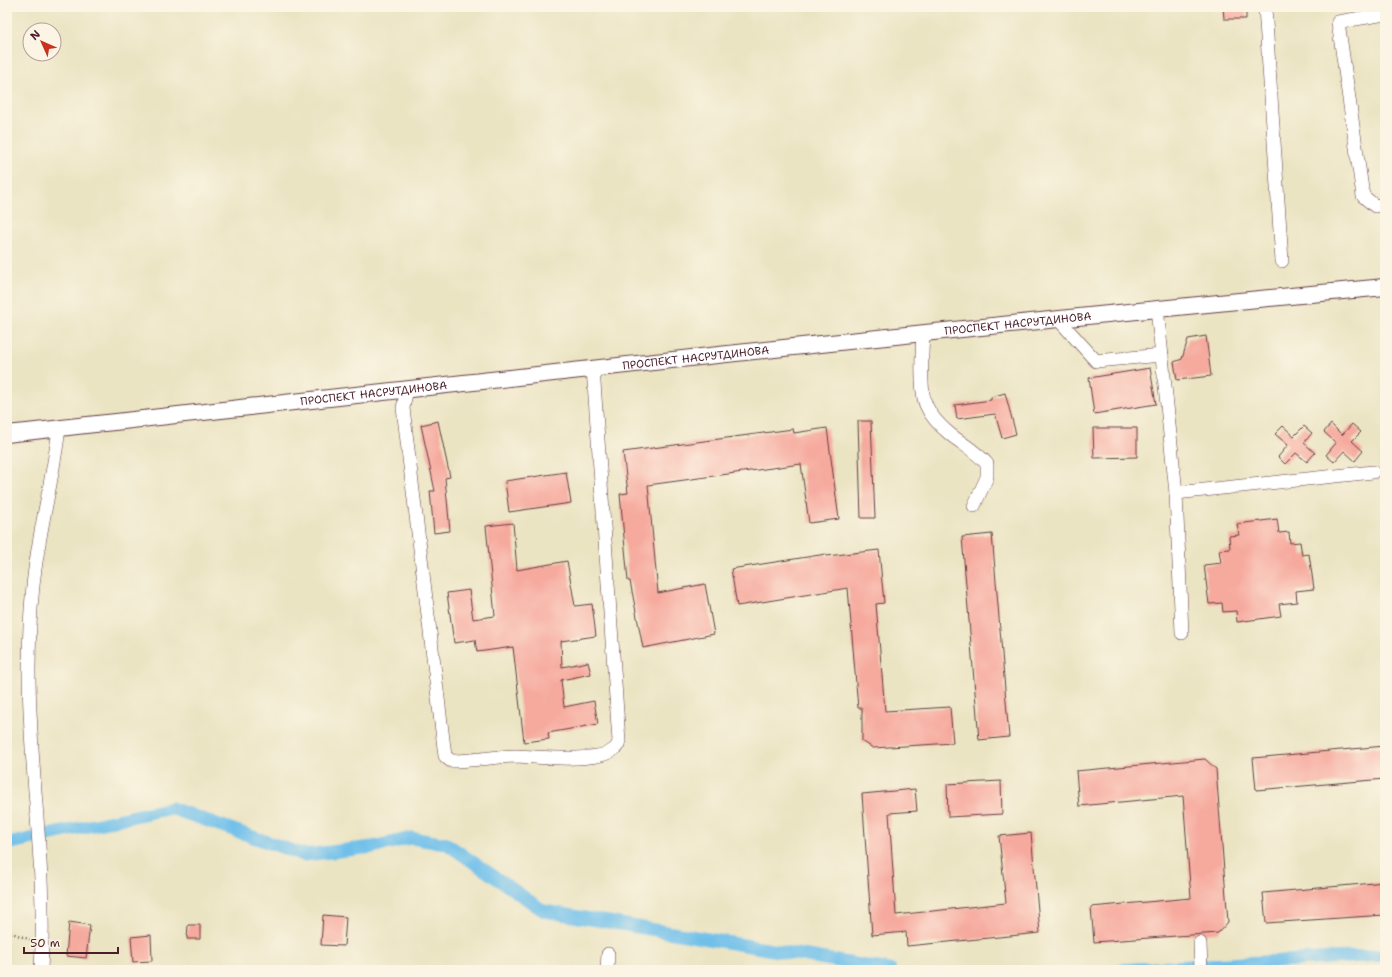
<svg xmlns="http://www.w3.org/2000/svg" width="1392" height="977" viewBox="0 0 1392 977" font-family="'Shantell Sans',sans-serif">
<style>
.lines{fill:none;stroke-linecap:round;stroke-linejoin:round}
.canal{stroke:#6ebfea;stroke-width:13}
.building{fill:#f6a99d}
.minor-casing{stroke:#623d42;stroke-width:14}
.major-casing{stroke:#623d42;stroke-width:18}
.path{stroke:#623d42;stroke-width:2.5;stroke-dasharray:1 3;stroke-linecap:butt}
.minor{stroke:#fff;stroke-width:13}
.major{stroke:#fff;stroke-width:16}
.labels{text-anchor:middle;stroke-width:3;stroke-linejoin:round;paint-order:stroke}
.street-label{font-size:11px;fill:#4a1f2b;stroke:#fcf5e5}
</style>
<rect width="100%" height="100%" fill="#fcf5e5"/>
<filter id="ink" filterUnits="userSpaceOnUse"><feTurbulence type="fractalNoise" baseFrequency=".025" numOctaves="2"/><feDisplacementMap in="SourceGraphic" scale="8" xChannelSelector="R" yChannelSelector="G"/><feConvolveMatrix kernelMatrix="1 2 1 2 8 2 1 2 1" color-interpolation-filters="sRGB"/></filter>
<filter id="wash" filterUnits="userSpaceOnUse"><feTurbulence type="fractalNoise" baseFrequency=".012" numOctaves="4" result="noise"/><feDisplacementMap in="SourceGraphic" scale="16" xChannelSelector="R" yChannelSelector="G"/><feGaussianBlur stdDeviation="0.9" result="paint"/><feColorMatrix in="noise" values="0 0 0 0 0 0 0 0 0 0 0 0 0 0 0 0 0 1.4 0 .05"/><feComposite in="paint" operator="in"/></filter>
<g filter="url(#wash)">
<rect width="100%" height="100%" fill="#ebe4c3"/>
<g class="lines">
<g class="canal">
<polyline points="7,844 171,808 304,855 373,847 411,838 447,844 544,911 890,970"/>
<polyline points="1121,970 1385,955"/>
</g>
</g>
<g id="blocks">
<g class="building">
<polygon points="1223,7 1246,7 1246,19 1224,19"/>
<polygon points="1206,336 1211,376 1177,380 1174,362 1182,359 1188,339"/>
<polygon points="1150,368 1156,404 1094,414 1089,378"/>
<polygon points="1005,393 1016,434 1002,438 995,414 957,419 955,405 991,400 991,397"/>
<polygon points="438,421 450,477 445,478 450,531 434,533 430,491 435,491 421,425"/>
<polygon points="858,421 871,421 875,518 861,518"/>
<polygon points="1331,424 1342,435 1352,424 1361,432 1352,441 1363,451 1355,461 1344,451 1334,462 1326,455 1336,443 1324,432"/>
<polygon points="1283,426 1294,436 1304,426 1312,433 1304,443 1315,453 1307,462 1296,453 1285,464 1278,457 1288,445 1275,434"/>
<polygon points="827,428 839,519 809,523 801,464 648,485 658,593 705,584 714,634 643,648 630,581 628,581 620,494 628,493 623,452 793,429 794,433"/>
<polygon points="1093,428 1137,428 1137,457 1094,458"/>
<polygon points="566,472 571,503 509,512 505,481"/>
<polygon points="1277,519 1279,533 1289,532 1290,543 1300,542 1302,555 1309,554 1314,589 1296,591 1297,602 1279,604 1281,616 1237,622 1236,611 1223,612 1222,603 1209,604 1204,565 1221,563 1219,550 1230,549 1229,536 1239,535 1237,524"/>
<polygon points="513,523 517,570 567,561 575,606 592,604 596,636 561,641 562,667 588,662 591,674 561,680 564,707 594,701 598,724 548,733 549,739 524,742 513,647 477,652 475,640 454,643 447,593 469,590 473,619 495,616 486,526"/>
<polygon points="992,534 1009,737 979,740 962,537"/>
<polygon points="879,550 884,603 876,604 885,711 950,707 953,743 873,748 862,741 862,708 858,708 848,588 737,606 731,569 826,554 827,556"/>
<polygon points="1385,746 1385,779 1256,790 1253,758"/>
<polygon points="1205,759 1216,769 1228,922 1218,933 1094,942 1091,907 1191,898 1183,796 1079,806 1076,771"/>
<polygon points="1001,781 1002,814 948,817 947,784"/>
<polygon points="915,789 917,811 889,813 896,915 1006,903 999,836 1031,833 1040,933 907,946 906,932 872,935 862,794"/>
<polygon points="1385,882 1385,915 1266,923 1263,893"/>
<polygon points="323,915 346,917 344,946 321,945"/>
<polygon points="69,922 90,925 86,958 66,956"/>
<polygon points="188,925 200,925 200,939 187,939"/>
<polygon points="151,935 152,961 133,962 131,937"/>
</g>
</g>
</g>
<g filter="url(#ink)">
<use href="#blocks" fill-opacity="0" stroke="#623d42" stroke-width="1"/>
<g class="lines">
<g class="minor-casing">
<g id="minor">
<polyline points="1265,7 1282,261"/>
<polyline points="1385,14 1338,22 1363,196 1375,206 1385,204"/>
<polyline points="1157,308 1176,493 1182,633"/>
<polyline points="1059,320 1096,361 1162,355"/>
<path d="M923 334C922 350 920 392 926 405 931 417 941 427 951 435 964 445 977 452 987 464V477L974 506"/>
<path d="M407 389 403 408 445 756 451 761H454C475 760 495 757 515 756 534 756 615 767 619 741L593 368"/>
<polyline points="1176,493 1373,472"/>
<polyline points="1200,943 1201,970"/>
<path d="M41 970C47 870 29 771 29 671 29 643 30 614 33 586 38 533 53 481 59 428"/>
<polyline points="607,970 608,954"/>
</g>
</g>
<g class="major-casing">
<g id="major">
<path id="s1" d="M7 434C466 383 925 330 1385 287"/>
</g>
</g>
<polyline class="path" points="7,935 12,933 31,940"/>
<use href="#minor" class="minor"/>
<use href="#major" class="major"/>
</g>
</g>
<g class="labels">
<g class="street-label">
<text dy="4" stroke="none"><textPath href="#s1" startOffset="1017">ПРОСПЕКТ НАСРУТДИНОВА</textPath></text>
<text dy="4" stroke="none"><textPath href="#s1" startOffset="693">ПРОСПЕКТ НАСРУТДИНОВА</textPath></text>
<text dy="4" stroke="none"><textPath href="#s1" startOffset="369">ПРОСПЕКТ НАСРУТДИНОВА</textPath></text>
</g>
</g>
<rect width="1392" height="977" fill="none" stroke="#fcf5e5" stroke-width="24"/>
<g transform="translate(42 42) rotate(315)"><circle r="19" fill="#fcf5e5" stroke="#b59f9b"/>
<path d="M0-3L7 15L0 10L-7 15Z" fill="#c8321e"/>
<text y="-6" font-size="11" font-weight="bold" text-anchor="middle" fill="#4a1f2b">N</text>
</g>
<path d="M24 947v6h94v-6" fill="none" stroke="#4a1f2b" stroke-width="2"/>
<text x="30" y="947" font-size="12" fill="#4a1f2b" stroke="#fcf5e5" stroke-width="3" paint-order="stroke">50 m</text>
</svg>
